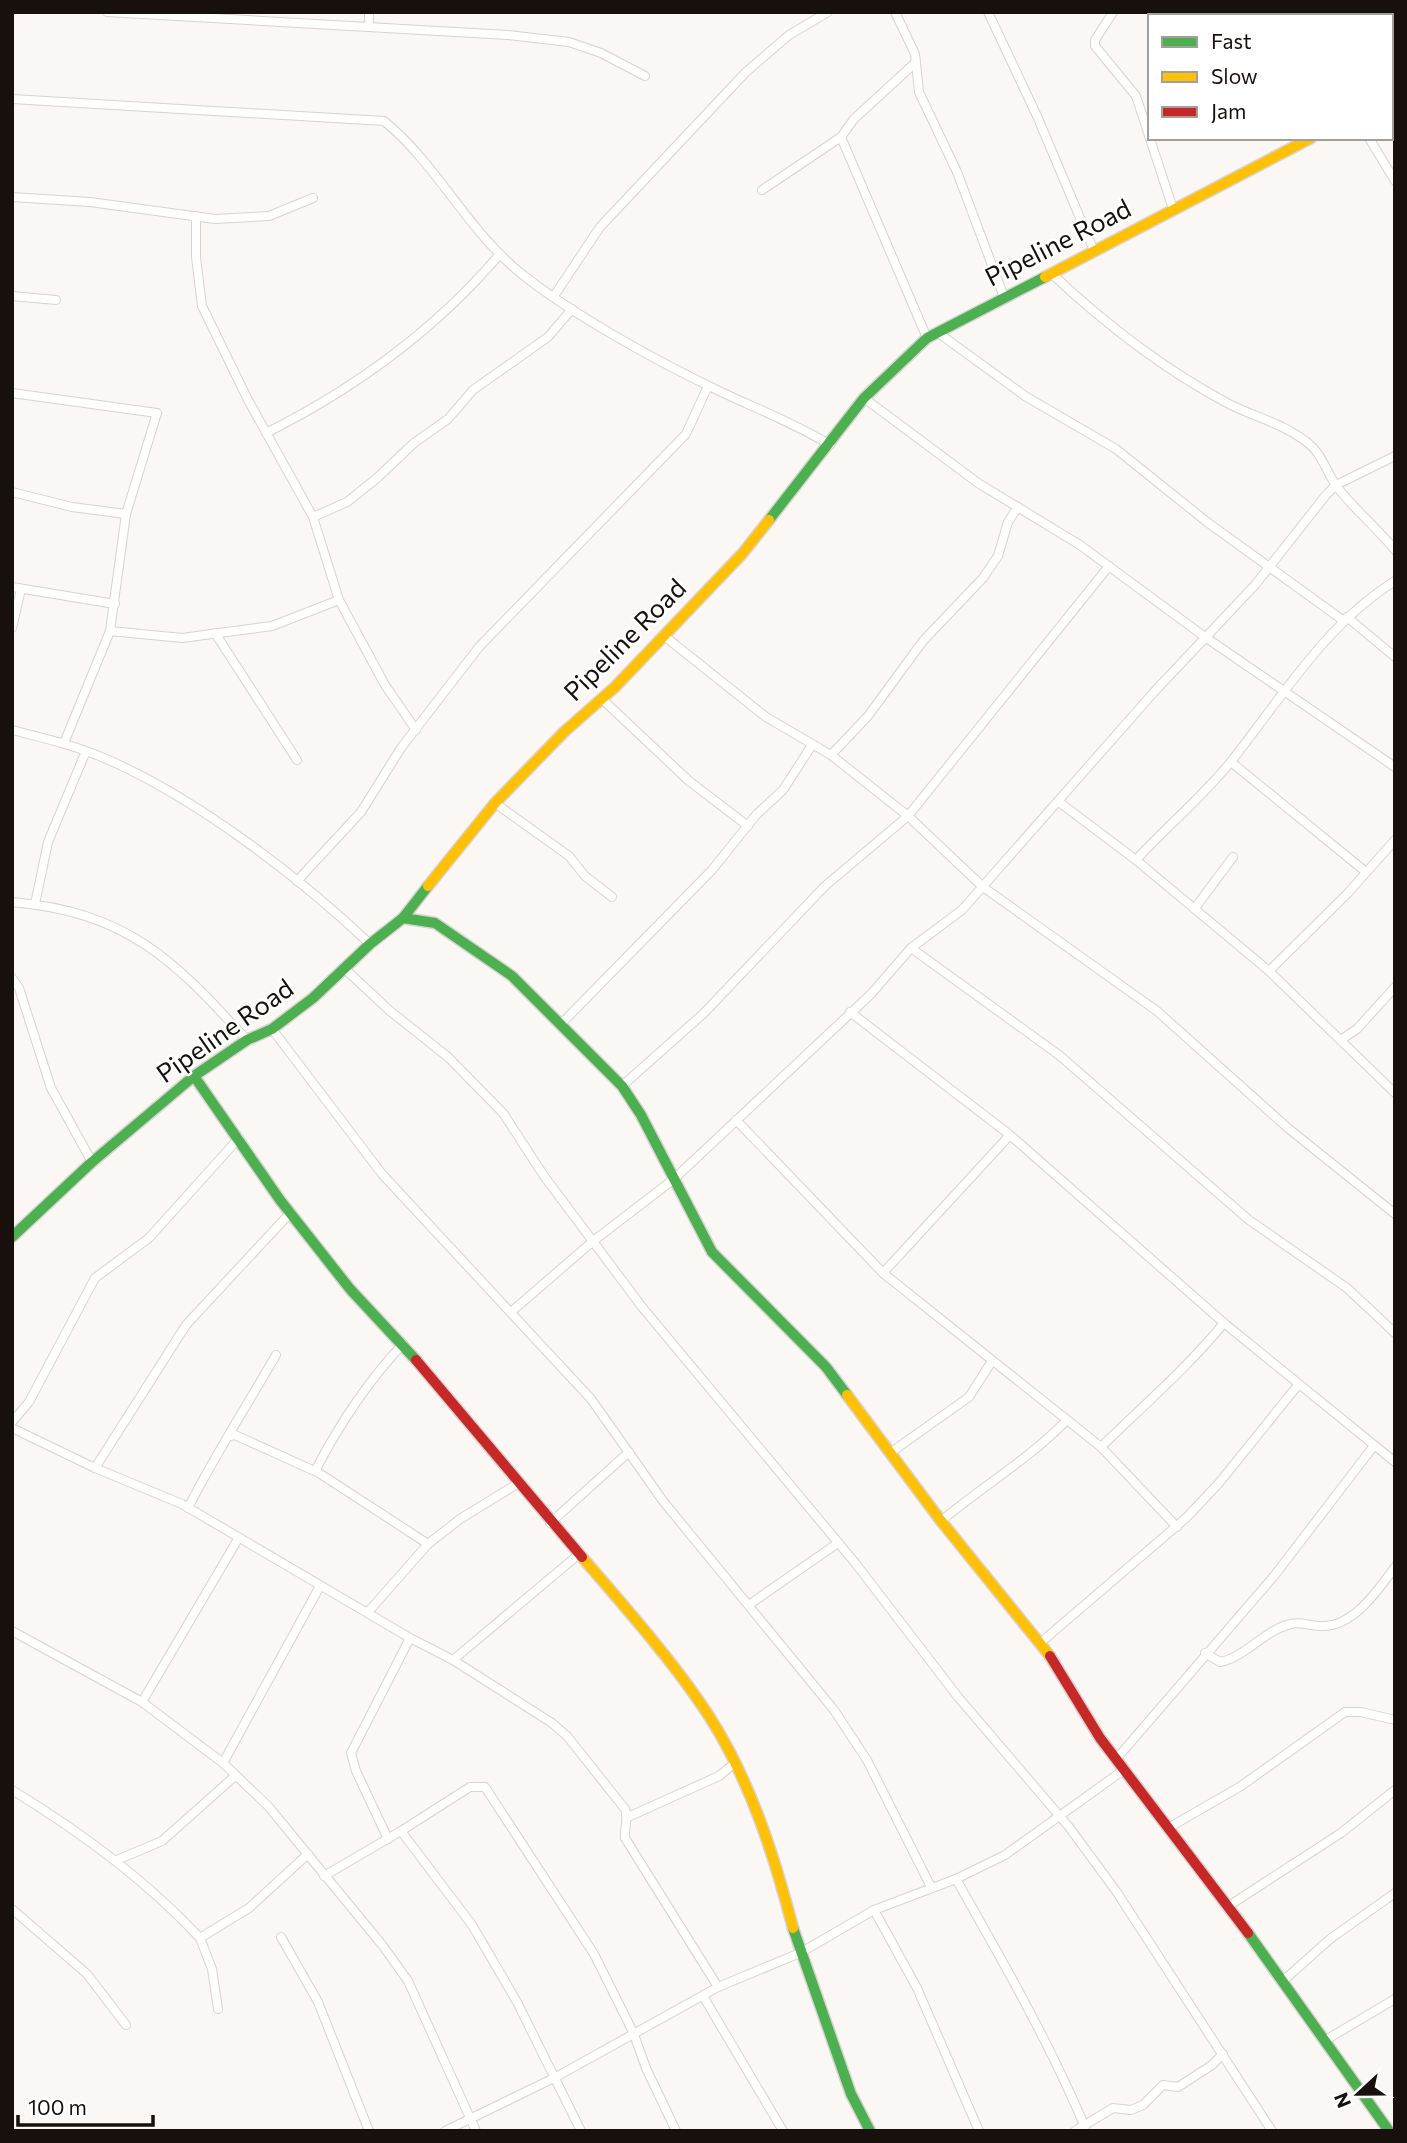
<svg xmlns="http://www.w3.org/2000/svg" width="1407" height="2143" viewBox="0 0 1407 2143" font-family="Commissioner,sans-serif">
<style>
.lines{fill:none;stroke-linecap:round;stroke-linejoin:round}
.street-casing{stroke:#d9d3d0;stroke-width:10}
.fast-casing{stroke:#d9d3d0;stroke-width:13}
.slow-casing{stroke:#d9d3d0;stroke-width:13}
.jam-casing{stroke:#d9d3d0;stroke-width:13}
.street{stroke:#fefefd;stroke-width:8}
.fast{stroke:#4caf50;stroke-width:10}
.slow{stroke:#ffc107;stroke-width:10}
.jam{stroke:#c62828;stroke-width:10}
.labels{text-anchor:middle;stroke-width:5;stroke-linejoin:round;paint-order:stroke}
.street-label{font-size:26px;fill:#17100c;stroke:#fff}
</style>
<rect width="100%" height="100%" fill="#faf7f4"/>
<g class="lines">
<g class="street-casing">
<g id="street">
<polyline points="107,12 508,35 569,42 601,53 645,76"/>
<polyline points="895,12 915,54 919,92 957,172 1004,297"/>
<polyline points="988,12 1037,116 1094,251"/>
<polyline points="1113,12 1095,40 1095,46 1136,96 1173,209"/>
<polyline points="1215,12 1227,16"/>
<polyline points="1363,16 1365,12"/>
<polyline points="369,27 369,12"/>
<polyline points="1391,62 1395,63"/>
<polyline points="1391,81 1395,78"/>
<path d="M12 99 384 121C438 165 467 231 523 275 575 316 655 360 715 389 754 408 793 422 830 445"/>
<polyline points="841,137 927,338"/>
<polyline points="1369,138 1395,181"/>
<polyline points="762,190 841,137 854,119 916,62"/>
<polyline points="12,197 90,202 215,219 269,216 313,198"/>
<polyline points="196,216 196,257 202,306 248,400 313,517 339,600 385,685 416,730"/>
<path d="M1051 273C1104 323 1162 368 1227 403 1254 417 1283 423 1308 443 1323 455 1326 472 1337 487 1354 509 1377 528 1395 550"/>
<polyline points="12,296 56,300"/>
<polyline points="554,296 600,227 746,72 789,35 828,12"/>
<polyline points="937,332 1025,396 1116,449 1207,522 1344,621"/>
<polyline points="12,393 157,413 126,514 110,631 64,743"/>
<polyline points="864,398 978,483 1080,545 1205,637 1395,767"/>
<path d="M266 433C354 389 436 329 500 254"/>
<polyline points="12,492 72,507 126,514"/>
<polyline points="313,517 347,502 376,479 414,443 448,419 473,390 548,337 572,309"/>
<polyline points="12,587 115,604"/>
<polyline points="1347,617 1395,657"/>
<polyline points="12,628 21,589"/>
<polyline points="110,631 182,638 272,626 339,600"/>
<polyline points="215,633 297,760"/>
<polyline points="663,635 766,717 831,755 908,816 983,887 1157,1011 1289,1129 1395,1214"/>
<polyline points="602,699 689,781 748,826"/>
<path d="M12 730C43 738 74 745 104 758 195 797 298 876 370 944"/>
<polyline points="831,755 868,716 923,641 983,578 998,556 1008,522 1018,507"/>
<polyline points="1231,762 1366,872"/>
<polyline points="1059,802 1136,860 1269,971 1395,1093"/>
<polyline points="495,803 569,856 585,876 612,897"/>
<path d="M1136 860C1167 826 1205 795 1233 759 1282 697 1326 624 1395 581"/>
<polyline points="297,881 361,812 401,748 479,647 686,434 708,386"/>
<path d="M12 902C127 912 173 959 247 1040"/>
<polyline points="35,904 48,842 86,751"/>
<polyline points="1195,908 1233,857"/>
<polyline points="911,948 1059,1055 1249,1220 1347,1288 1395,1333"/>
<polyline points="345,969 390,1011 448,1057 503,1113 544,1176 642,1307 856,1564 958,1697 1069,1827 1116,1891 1272,2131"/>
<polyline points="1269,971 1347,894 1395,840"/>
<polyline points="12,978 19,988 51,1088 92,1162"/>
<polyline points="850,1012 1010,1135 1224,1323 1395,1462"/>
<polyline points="562,1023 712,870 756,815 783,790 812,745"/>
<polyline points="272,1029 382,1174 591,1399 663,1501 834,1710 867,1760 931,1887"/>
<polyline points="1342,1039 1357,1029 1395,987"/>
<polyline points="622,1086 704,1013 825,886 908,816 1109,566"/>
<polyline points="736,1120 883,1273 1101,1447 1177,1527"/>
<polyline points="883,1273 1010,1135"/>
<polyline points="511,1312 592,1242 674,1179 871,994 911,948 962,910 1154,692 1255,585 1326,495 1336,485 1395,456"/>
<polyline points="12,1422 29,1402 95,1278 149,1238 239,1138"/>
<path d="M12 1428 95 1468 182 1504 410 1638 453 1660 552 1723 567 1736 625 1809C629 1819 624 1827 625 1838L718 1987"/>
<polyline points="230,1436 235,1435 319,1473 428,1544"/>
<path d="M1101 1447C1143 1406 1187 1368 1224 1323"/>
<polyline points="890,1453 969,1397 992,1361"/>
<polyline points="95,1468 186,1325 291,1212"/>
<path d="M315 1471C339 1425 367 1382 403 1344"/>
<path d="M188 1508C215 1455 246 1407 276 1355"/>
<path d="M941 1521C983 1486 1029 1459 1067 1420"/>
<polyline points="550,1523 629,1452"/>
<polyline points="750,1604 838,1543"/>
<polyline points="369,1611 428,1544 460,1519 517,1484"/>
<polyline points="12,1631 142,1702 223,1763 268,1806 383,1946 408,1981 476,2131"/>
<polyline points="1039,1644 1186,1518 1219,1483 1298,1385"/>
<path d="M1205 1653 1220 1662C1246 1657 1264 1630 1291 1624 1300 1621 1313 1627 1323 1626 1354 1626 1378 1590 1395 1567"/>
<polyline points="453,1660 578,1555"/>
<polyline points="142,1702 238,1539"/>
<polyline points="1118,1757 1274,1576 1373,1447"/>
<polyline points="223,1763 320,1586"/>
<path d="M12 1790C81 1832 145 1879 200 1938L249 1908 308 1854"/>
<polyline points="628,1817 719,1776 735,1763"/>
<polyline points="1170,1827 1241,1786 1345,1712 1361,1712 1395,1720"/>
<polyline points="401,1831 472,1925 517,2002 581,2131"/>
<polyline points="388,1839 356,1771 351,1753 410,1638"/>
<polyline points="117,1860 162,1841 235,1776"/>
<polyline points="324,1876 401,1831 470,1787 485,1787 594,1954 633,2032 646,2068 676,2131"/>
<path d="M956 1879C1002 1960 1049 2042 1085 2127"/>
<polyline points="1227,1907 1341,1833 1395,1790"/>
<polyline points="12,1909 87,1974 126,2025"/>
<polyline points="874,1910 917,1988 979,2131"/>
<polyline points="281,1937 318,2002 369,2131"/>
<polyline points="200,1938 212,1969 218,2009"/>
<polyline points="1284,1980 1330,1939 1395,1893"/>
<polyline points="703,1996 783,2131"/>
<polyline points="1324,2041 1395,1999"/>
<polyline points="445,2131 556,2077 718,1987 800,1953 874,1910 956,1879 1005,1855 1125,1769"/>
<polyline points="1075,2131 1113,2108 1131,2110 1143,2105 1163,2085 1178,2087 1212,2065 1223,2054"/>
</g>
</g>
<g class="fast-casing">
<g id="fast">
<polyline points="769,520 864,398 927,338 1045,277"/>
<polyline points="403,918 435,923 512,976 622,1086 641,1115 712,1252 826,1367 847,1395"/>
<polyline points="194,1076 280,1200 350,1289 416,1360"/>
<polyline points="12,1237 92,1162 194,1076 247,1040 272,1029 313,998 370,944 403,918 428,886"/>
<polyline points="793,1928 851,2094 870,2131"/>
<polyline points="1248,1933 1389,2131"/>
</g>
</g>
<g class="slow-casing">
<g id="slow">
<polyline points="1045,277 1311,138"/>
<polyline points="428,886 495,803 564,732 615,687 742,554 769,520"/>
<polyline points="847,1395 941,1521 1050,1656"/>
<path d="M582 1557C624 1606 674 1662 709 1716 750 1780 774 1855 793 1928"/>
</g>
</g>
<g class="jam-casing">
<g id="jam">
<polyline points="416,1360 582,1557"/>
<polyline points="1050,1656 1100,1738 1248,1933"/>
</g>
</g>
<use href="#street" class="street"/>
<use href="#fast" class="fast"/>
<use href="#slow" class="slow"/>
<use href="#jam" class="jam"/>
</g>
<g class="labels">
<g class="street-label">
<text transform="translate(1058 243) rotate(-27)" y="9">Pipeline Road</text>
<text transform="translate(625 640) rotate(-45)" y="9">Pipeline Road</text>
<text transform="translate(225 1031) rotate(-35)" y="9">Pipeline Road</text>
</g>
</g>
<rect width="1407" height="2143" fill="none" stroke="#17100c" stroke-width="28"/>
<rect x="1148" y="14" width="245" height="126" fill="#ffffff" stroke="#a29f9e" stroke-width="2"/>
<rect x="1162" y="37" width="35" height="10" fill="#4caf50" stroke="#a29f9e" stroke-width="2"/>
<text x="1211" y="49" font-size="21" fill="#17100c">Fast</text>
<rect x="1162" y="72" width="35" height="10" fill="#ffc107" stroke="#a29f9e" stroke-width="2"/>
<text x="1211" y="84" font-size="21" fill="#17100c">Slow</text>
<rect x="1162" y="107" width="35" height="10" fill="#c62828" stroke="#a29f9e" stroke-width="2"/>
<text x="1211" y="119" font-size="21" fill="#17100c">Jam</text>
<g transform="translate(1358 2094) rotate(248)" stroke="#ffffff" stroke-width="5" paint-order="stroke">
<path d="M0-5L12 26L0 18L-12 26Z" fill="#17100c"/>
<text y="-10" font-size="19" font-weight="bold" text-anchor="middle" fill="#17100c">N</text>
</g>
<path d="M18 2115v10h135v-10" fill="none" stroke="#17100c" stroke-width="3.5"/>
<text x="28" y="2115" font-size="21" fill="#17100c" stroke="#ffffff" stroke-width="5" paint-order="stroke">100 m</text>
</svg>
